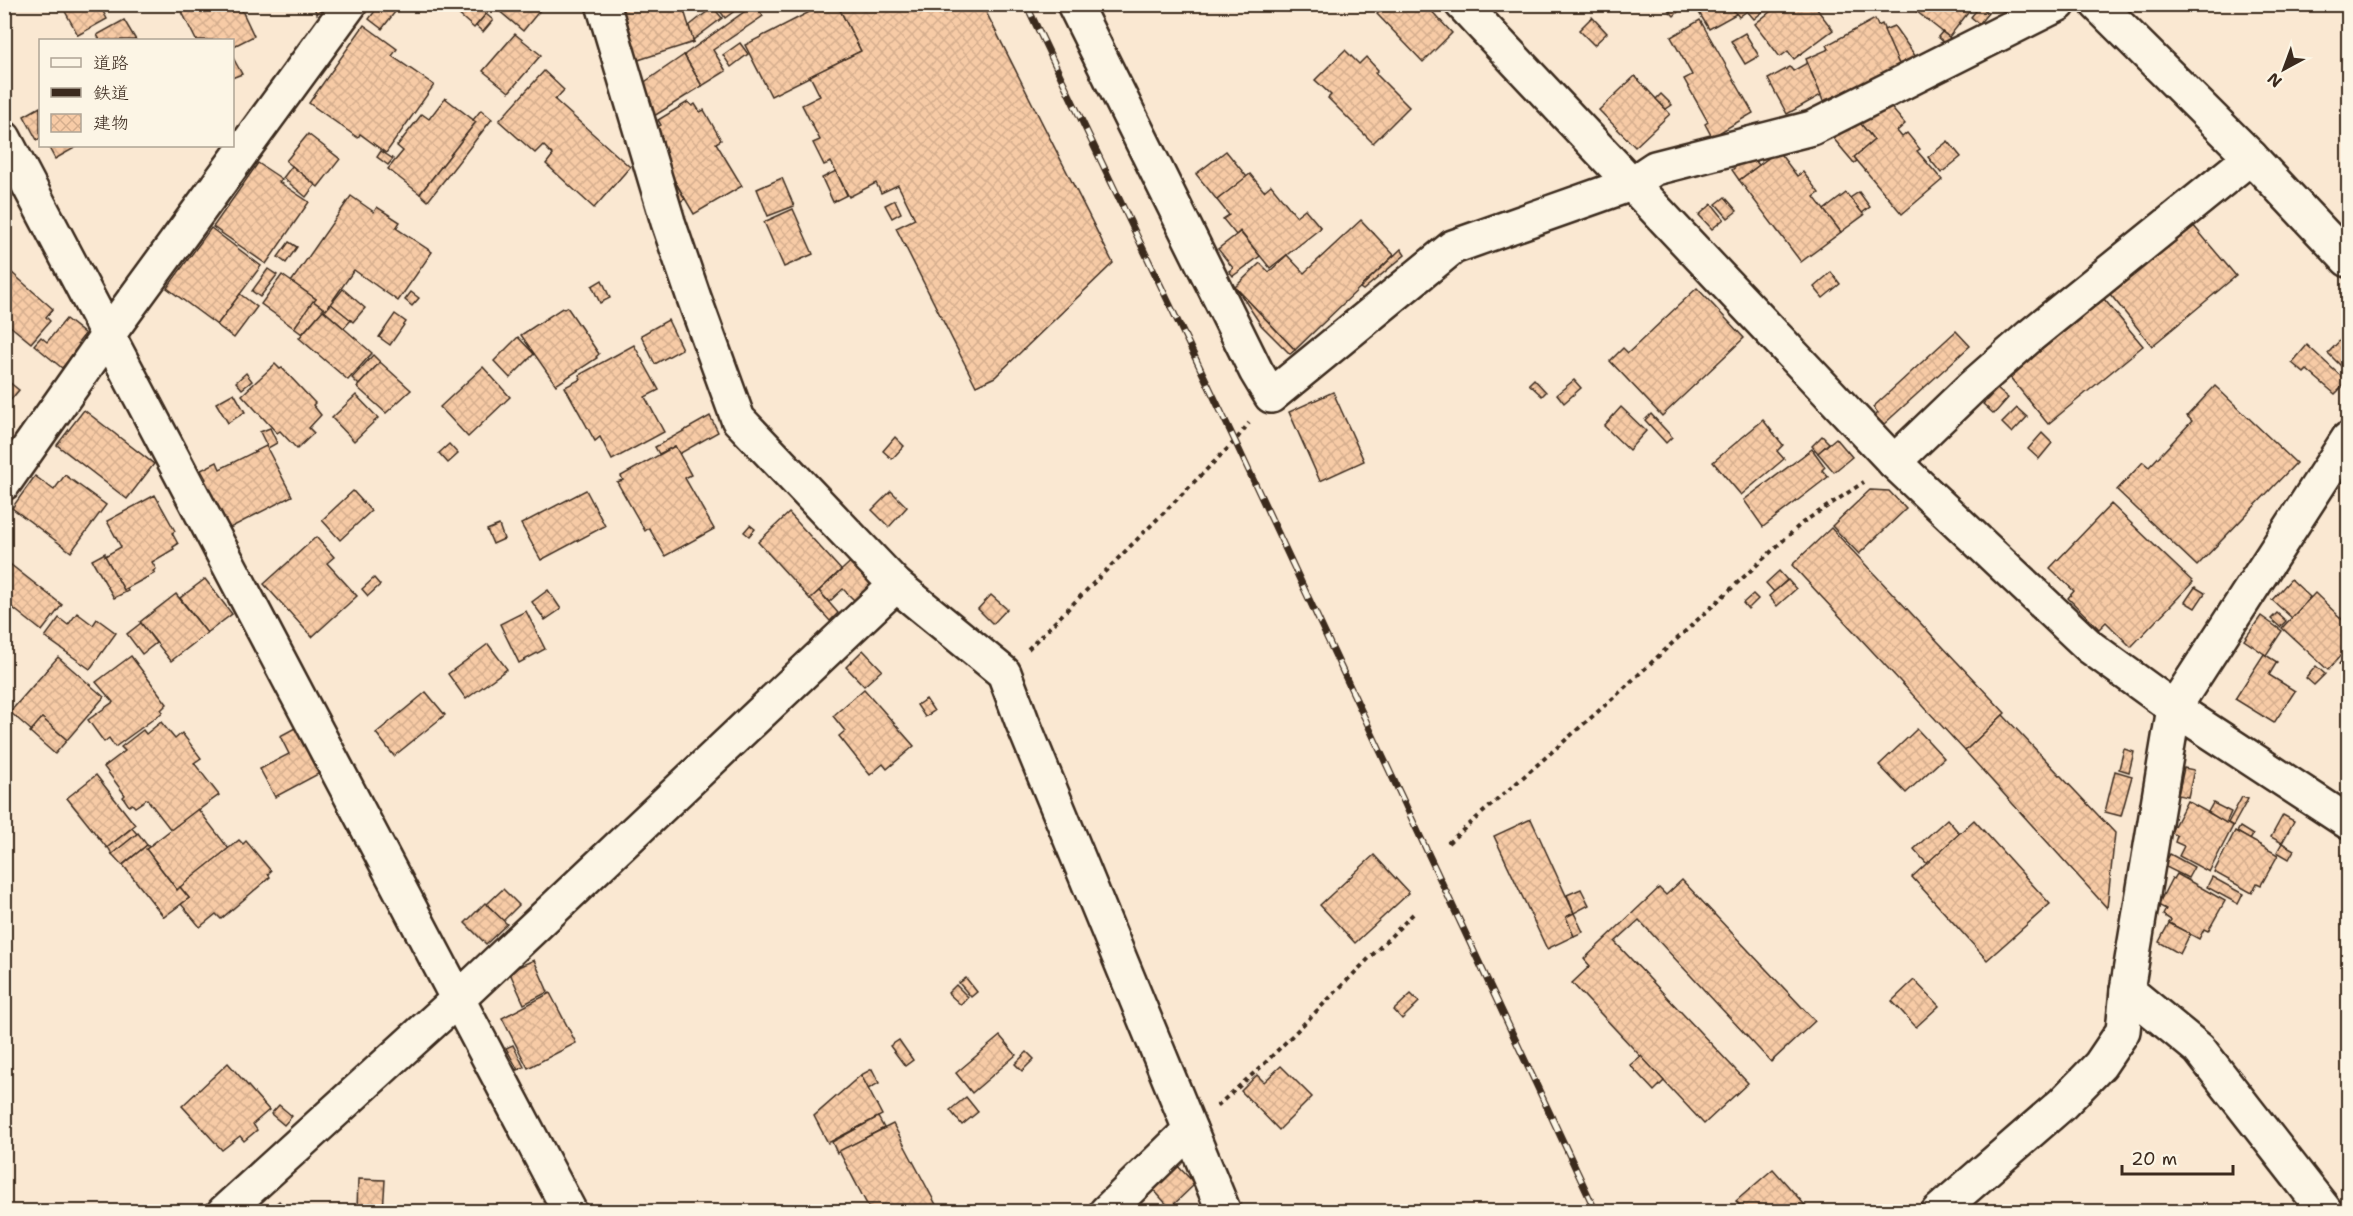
<svg xmlns="http://www.w3.org/2000/svg" width="2353" height="1216" viewBox="0 0 2353 1216" font-family="'Shantell Sans','Klee One',sans-serif">
<style>
.building{fill:url(#building-cross-hatch);stroke:#3b2a1e;stroke-width:1.5}
.lines{fill:none;stroke-linecap:round;stroke-linejoin:round}
.minor-casing{stroke:#3b2a1e;stroke-width:38}
.path{stroke:#3b2a1e;stroke-width:4;stroke-dasharray:4.5 4.5;stroke-linecap:butt}
.minor{stroke:#fcf5e5;stroke-width:33}
.rail-casing{stroke:#3b2a1e;stroke-width:7}
.rail{stroke:#fcf5e5;stroke-width:4.5;stroke-dasharray:14;stroke-linecap:butt}
</style>
<defs>
<pattern id="building-cross-hatch" width="8" height="8" patternUnits="userSpaceOnUse" patternTransform="scale(1.5)"><rect width="8" height="8" fill="#f7cba6"/><path d="M0 0l8 8M0 8l8-8" fill="none" stroke="#d5ae8e"/></pattern>
</defs>
<rect width="100%" height="100%" fill="#fae8d2"/>
<filter id="ink" filterUnits="userSpaceOnUse"><feTurbulence type="fractalNoise" baseFrequency=".0167" numOctaves="2"/><feDisplacementMap in="SourceGraphic" scale="12" xChannelSelector="R" yChannelSelector="G"/><feConvolveMatrix kernelMatrix="1 2 1 2 8 2 1 2 1" color-interpolation-filters="sRGB"/></filter>
<g filter="url(#ink)">
<g class="building">
<polygon points="61,4 99,4 107,19 78,35"/>
<polygon points="178,4 239,4 254,36 232,47 232,40 196,40"/>
<polygon points="312,4 324,4 317,14"/>
<polygon points="380,4 385,4 395,12 382,29 369,19"/>
<polygon points="447,4 474,4 486,14 474,28"/>
<polygon points="491,4 545,4 523,31"/>
<polygon points="610,4 682,4 694,42 629,63"/>
<polygon points="723,4 744,4 725,18 718,8"/>
<polygon points="755,4 771,4 760,12 763,16 713,50 726,71 702,86 684,55"/>
<polygon points="825,4 837,4 861,51 771,96 745,45"/>
<polygon points="837,4 982,4 1113,263 995,377 976,386 896,228 915,219 898,185 881,193 876,183 849,197 831,162 824,165 813,143 820,140 802,105 820,96 810,76 861,51"/>
<polygon points="1387,4 1425,4 1452,33 1423,62 1377,14"/>
<polygon points="1663,4 1686,4 1674,16"/>
<polygon points="1697,4 1729,4 1736,14 1709,29 1695,6"/>
<polygon points="1729,4 1772,4 1754,19 1747,11 1739,17"/>
<polygon points="1780,4 1813,4 1833,30 1794,59 1788,51 1780,57 1755,24"/>
<polygon points="1907,4 1975,4 1949,37"/>
<polygon points="1980,6 1988,13 1979,24 1971,17"/>
<polygon points="713,7 722,18 693,40 689,26"/>
<polygon points="486,14 493,20 483,32 476,26"/>
<polygon points="1592,17 1607,33 1594,45 1579,30"/>
<polygon points="1875,19 1878,26 1882,24 1901,68 1823,101 1806,59 1829,49 1827,45"/>
<polygon points="124,20 136,40 100,40 97,35"/>
<polygon points="1700,20 1753,113 1712,137 1705,124 1708,122 1684,79 1692,75 1671,37"/>
<polygon points="364,25 397,49 392,56 434,85 386,153 360,134 358,138 309,103"/>
<polygon points="1894,26 1916,57 1899,64 1884,30"/>
<polygon points="1942,32 1950,38 1946,44 1938,37"/>
<polygon points="1745,33 1759,56 1745,64 1731,41"/>
<polygon points="515,34 541,55 509,92 483,71"/>
<polygon points="740,43 748,54 731,67 723,55"/>
<polygon points="1345,50 1359,64 1366,57 1378,70 1375,73 1409,107 1373,143 1328,98 1331,95 1315,80"/>
<polygon points="684,55 702,86 646,121 636,88"/>
<polygon points="232,56 242,74 232,78"/>
<polygon points="1807,63 1821,95 1787,114 1768,79 1790,67 1793,71"/>
<polygon points="544,71 564,90 555,100 630,167 594,208 546,164 553,155 543,145 535,153 499,121"/>
<polygon points="1635,76 1670,114 1635,147 1599,110"/>
<polygon points="1661,94 1672,105 1666,109 1656,99"/>
<polygon points="445,98 476,122 420,194 388,169 403,151 397,146 422,114 429,119"/>
<polygon points="688,102 692,106 695,104 700,112 704,110 721,140 716,143 742,186 694,214 660,156 656,145 663,141 655,128 661,125 658,120"/>
<polygon points="1889,105 1905,124 1897,131 1902,137 1907,133 1920,149 1917,151 1942,180 1902,214 1854,157 1874,140 1859,122 1872,111 1876,116"/>
<polygon points="40,107 40,138 37,140 24,116"/>
<polygon points="481,110 492,119 428,201 420,194 476,122 473,120"/>
<polygon points="1856,118 1874,140 1854,157 1857,161 1854,163 1833,138"/>
<polygon points="308,134 340,159 318,187 286,161"/>
<polygon points="1948,141 1961,157 1941,173 1928,157"/>
<polygon points="48,146 78,146 55,159"/>
<polygon points="381,151 393,159 388,165 377,157"/>
<polygon points="1226,151 1247,177 1217,200 1196,174"/>
<polygon points="1778,151 1797,176 1803,172 1819,193 1814,197 1841,232 1801,262 1739,180"/>
<polygon points="1751,155 1759,165 1739,180 1732,170"/>
<polygon points="660,156 685,199 676,204"/>
<polygon points="258,163 282,179 279,182 309,202 266,264 213,227"/>
<polygon points="292,166 315,185 306,197 283,178"/>
<polygon points="836,171 847,195 833,202 822,178"/>
<polygon points="1250,174 1264,191 1271,185 1296,216 1305,209 1321,228 1270,268 1240,231 1236,235 1223,219 1229,215 1217,200"/>
<polygon points="782,178 794,206 768,216 757,189"/>
<polygon points="1859,192 1870,207 1862,213 1850,198"/>
<polygon points="1846,193 1864,215 1841,232 1824,210"/>
<polygon points="351,196 374,212 377,207 400,222 396,228 432,252 398,301 354,270 326,310 313,301 316,299 291,282"/>
<polygon points="1725,197 1737,211 1728,218 1716,204"/>
<polygon points="895,200 901,213 892,218 885,205"/>
<polygon points="1712,204 1724,219 1712,229 1699,215"/>
<polygon points="793,209 813,254 784,267 764,222"/>
<polygon points="1361,220 1394,255 1295,350 1235,287 1260,263 1269,272 1287,255 1304,273"/>
<polygon points="2193,225 2236,276 2152,346 2110,294"/>
<polygon points="211,228 261,266 217,325 167,288"/>
<polygon points="1240,232 1260,256 1233,276 1229,271 1233,268 1218,249"/>
<polygon points="289,242 297,247 286,263 278,257"/>
<polygon points="1401,249 1405,255 1363,290 1360,288"/>
<polygon points="268,269 277,275 260,297 252,291"/>
<polygon points="11,272 53,309 46,317 50,321 31,343 4,321 4,277 6,278"/>
<polygon points="1831,272 1840,284 1823,298 1814,287"/>
<polygon points="282,275 316,299 294,328 261,304"/>
<polygon points="602,280 610,298 600,303 592,286"/>
<polygon points="1697,288 1744,338 1662,416 1610,361 1623,348 1628,353"/>
<polygon points="343,289 365,308 353,322 331,304"/>
<polygon points="1237,289 1295,350 1290,354 1261,325"/>
<polygon points="411,292 419,298 412,306 405,300"/>
<polygon points="240,294 257,307 234,338 217,325"/>
<polygon points="2104,299 2143,346 2048,424 2009,376"/>
<polygon points="313,301 326,310 331,304 351,320 344,328 323,310 302,334 294,328"/>
<polygon points="567,307 599,354 596,357 597,358 556,385 521,335 562,308 564,309"/>
<polygon points="323,310 372,353 348,380 299,338"/>
<polygon points="395,314 406,322 390,345 379,337"/>
<polygon points="66,319 85,334 78,343 81,345 62,368 34,345 41,337 47,342"/>
<polygon points="668,320 682,349 655,364 641,335"/>
<polygon points="1956,331 1970,346 1883,425 1875,416 1878,413 1873,407"/>
<polygon points="2348,332 2348,373 2328,353"/>
<polygon points="518,337 534,354 510,378 494,361"/>
<polygon points="634,345 659,390 645,397 664,432 612,460 600,437 595,441 565,387 581,379 579,375"/>
<polygon points="2307,345 2347,382 2335,394 2307,370 2304,373 2292,363"/>
<polygon points="373,355 380,362 359,385 352,378"/>
<polygon points="380,362 411,390 386,413 357,387"/>
<polygon points="275,364 280,369 282,368 315,403 313,405 321,415 309,428 314,433 297,449 280,431 277,433 242,395"/>
<polygon points="483,367 510,397 468,437 440,407"/>
<polygon points="246,373 252,381 242,389 236,382"/>
<polygon points="4,378 19,390 4,408"/>
<polygon points="1534,379 1546,392 1542,396 1529,384"/>
<polygon points="1574,380 1581,388 1564,403 1557,394"/>
<polygon points="2215,386 2296,463 2197,566 2117,490 2143,462 2149,467 2192,421 2187,416"/>
<polygon points="1997,389 2008,398 1994,414 1983,404"/>
<polygon points="1333,392 1364,461 1320,481 1289,412"/>
<polygon points="234,393 245,412 228,423 216,403"/>
<polygon points="356,395 378,418 354,441 332,418"/>
<polygon points="1621,407 1646,431 1629,450 1604,426"/>
<polygon points="2017,408 2027,417 2012,433 2002,423"/>
<polygon points="84,410 154,464 127,499 57,445"/>
<polygon points="1651,414 1672,437 1666,443 1645,420"/>
<polygon points="710,416 718,432 679,454 675,446 659,454 655,447"/>
<polygon points="1763,420 1783,445 1777,451 1784,459 1741,495 1713,462"/>
<polygon points="270,428 277,443 268,448 260,432"/>
<polygon points="2042,433 2052,443 2039,459 2028,449"/>
<polygon points="1822,436 1829,443 1818,453 1812,446"/>
<polygon points="895,437 904,446 892,459 883,451"/>
<polygon points="1836,438 1852,457 1834,472 1818,453"/>
<polygon points="449,444 458,454 448,463 439,453"/>
<polygon points="266,446 292,496 228,529 204,481 206,479 201,470 217,462 220,469"/>
<polygon points="675,446 691,475 685,478 714,529 665,556 649,528 645,531 617,482 623,480 621,476"/>
<polygon points="1812,449 1825,467 1822,470 1828,477 1763,527 1744,500"/>
<polygon points="65,475 106,505 71,552 12,508 35,476 54,490"/>
<polygon points="586,490 605,526 541,560 521,524"/>
<polygon points="1870,490 1889,491 1906,509 1859,554 1832,526"/>
<polygon points="353,491 371,511 340,540 322,520"/>
<polygon points="891,491 907,507 889,527 872,510"/>
<polygon points="155,495 175,531 172,533 178,544 173,547 174,549 152,562 156,569 153,571 155,573 124,590 105,556 121,547 107,521"/>
<polygon points="2111,504 2193,582 2131,647 2106,622 2099,629 2068,598 2074,591 2050,568"/>
<polygon points="789,513 841,570 810,599 758,542"/>
<polygon points="499,525 504,539 493,544 487,530"/>
<polygon points="750,525 755,529 749,536 744,532"/>
<polygon points="1831,528 2005,713 1965,751 1792,565"/>
<polygon points="316,537 334,557 327,563 357,596 312,637 264,584"/>
<polygon points="105,553 105,556 124,590 127,589 128,591 114,598 92,560"/>
<polygon points="858,555 879,578 855,601 843,589 829,602 819,591"/>
<polygon points="6,561 62,605 42,631 4,601"/>
<polygon points="1779,571 1787,580 1774,592 1766,583"/>
<polygon points="374,578 380,585 368,596 362,589"/>
<polygon points="205,579 232,614 207,633 180,598"/>
<polygon points="2291,579 2310,597 2292,618 2272,600"/>
<polygon points="1788,580 1796,589 1777,606 1769,596"/>
<polygon points="2195,587 2205,593 2195,608 2185,602"/>
<polygon points="548,590 561,609 545,620 532,602"/>
<polygon points="819,591 838,613 830,621 810,599"/>
<polygon points="2315,593 2348,625 2348,647 2328,670 2282,628"/>
<polygon points="176,594 207,633 171,661 140,622"/>
<polygon points="1753,594 1758,599 1748,609 1743,603"/>
<polygon points="991,595 1007,609 993,624 978,609"/>
<polygon points="526,611 545,649 519,663 500,624"/>
<polygon points="77,613 93,625 97,619 116,633 90,669 45,637 59,618 68,625"/>
<polygon points="2277,613 2286,621 2280,627 2271,619"/>
<polygon points="2261,616 2282,631 2266,655 2244,640"/>
<polygon points="141,623 156,643 142,654 127,634"/>
<polygon points="488,644 507,669 466,699 448,674"/>
<polygon points="863,650 882,670 864,686 846,667"/>
<polygon points="2348,653 2348,673 2339,664"/>
<polygon points="2264,654 2277,662 2269,675 2295,691 2274,723 2235,699"/>
<polygon points="131,656 167,704 161,710 163,712 115,747 109,738 104,742 88,720 113,702 96,682"/>
<polygon points="58,657 104,697 67,740 42,718 32,731 10,712"/>
<polygon points="2316,666 2325,674 2314,685 2306,678"/>
<polygon points="864,689 914,746 887,769 883,764 870,775 839,736 845,731 833,716"/>
<polygon points="426,692 445,715 394,756 376,733"/>
<polygon points="926,699 934,711 925,717 917,705"/>
<polygon points="2003,715 2115,833 2107,908 1965,751"/>
<polygon points="42,718 67,740 55,754 30,732"/>
<polygon points="161,722 175,739 182,733 201,758 194,763 219,795 171,830 147,799 135,807 132,804 129,806 123,797 125,795 104,767 125,751 121,747 143,730 146,734"/>
<polygon points="295,728 320,773 275,797 260,769 289,754 280,736"/>
<polygon points="1917,729 1944,758 1906,793 1879,765"/>
<polygon points="2124,749 2134,752 2129,772 2119,769"/>
<polygon points="2184,768 2194,770 2188,797 2178,795"/>
<polygon points="2115,771 2132,776 2121,816 2105,812"/>
<polygon points="96,775 135,825 107,848 67,798"/>
<polygon points="2242,797 2248,799 2233,826 2228,823"/>
<polygon points="2187,801 2233,826 2209,872 2179,856 2184,846 2175,842 2177,836 2171,832"/>
<polygon points="2213,803 2231,812 2226,823 2208,812"/>
<polygon points="198,809 229,849 177,890 146,849"/>
<polygon points="2283,815 2294,821 2282,843 2271,837"/>
<polygon points="1531,819 1574,913 1566,917 1574,936 1547,949 1494,836"/>
<polygon points="1947,819 1960,834 1927,864 1914,849"/>
<polygon points="1974,820 2050,904 1987,960 1912,877"/>
<polygon points="2240,827 2253,835 2250,840 2237,832"/>
<polygon points="132,828 137,834 112,854 108,847"/>
<polygon points="2235,831 2278,855 2261,885 2257,883 2252,893 2214,872"/>
<polygon points="138,833 147,845 122,865 112,854"/>
<polygon points="239,840 243,844 246,841 271,871 268,874 270,877 221,919 216,914 200,927 181,904 189,898 180,887"/>
<polygon points="2282,843 2294,850 2289,859 2277,852"/>
<polygon points="147,845 149,847 146,849 177,890 180,887 189,898 164,917 123,865"/>
<polygon points="2170,854 2194,867 2188,878 2164,866"/>
<polygon points="1374,855 1409,893 1355,943 1320,905"/>
<polygon points="2177,874 2225,901 2208,931 2204,929 2199,939 2169,923 2171,920 2163,915 2166,909 2158,905 2172,878 2174,879"/>
<polygon points="2212,877 2243,894 2238,904 2207,887"/>
<polygon points="1682,880 1815,1021 1771,1062 1639,920 1615,942 1748,1083 1704,1124 1572,983 1590,966 1584,959 1659,888 1666,895"/>
<polygon points="503,889 519,905 503,921 487,904"/>
<polygon points="1581,889 1589,905 1574,913 1567,895"/>
<polygon points="485,903 507,924 486,944 465,923"/>
<polygon points="1574,913 1583,932 1574,936 1566,917"/>
<polygon points="2169,923 2190,934 2180,954 2159,942"/>
<polygon points="534,960 548,992 524,1004 509,971"/>
<polygon points="966,978 977,992 971,997 959,983"/>
<polygon points="1914,980 1939,1006 1916,1027 1892,1001"/>
<polygon points="956,985 968,997 961,1005 948,993"/>
<polygon points="550,993 576,1043 528,1068 502,1018"/>
<polygon points="1411,994 1419,1002 1402,1019 1394,1010"/>
<polygon points="1000,1036 1016,1055 972,1093 956,1073"/>
<polygon points="899,1040 913,1060 905,1066 890,1046"/>
<polygon points="513,1045 524,1067 518,1070 506,1048"/>
<polygon points="1027,1052 1034,1059 1022,1071 1015,1064"/>
<polygon points="1641,1056 1664,1081 1654,1091 1630,1065"/>
<polygon points="228,1063 269,1110 253,1124 257,1130 244,1141 240,1136 222,1150 182,1106"/>
<polygon points="1281,1066 1312,1097 1279,1130 1241,1091 1257,1075 1264,1082"/>
<polygon points="872,1069 879,1083 868,1089 861,1075"/>
<polygon points="861,1075 882,1115 828,1143 814,1116"/>
<polygon points="966,1097 978,1112 962,1125 950,1110"/>
<polygon points="279,1105 292,1116 284,1125 271,1114"/>
<polygon points="878,1117 884,1128 837,1153 832,1142"/>
<polygon points="893,1124 940,1212 871,1212 839,1151"/>
<polygon points="1174,1162 1195,1184 1170,1208 1150,1186"/>
<polygon points="1773,1169 1811,1212 1746,1212 1736,1201"/>
<polygon points="358,1179 385,1180 383,1212 351,1212 357,1209"/>
<polygon points="279,1201 287,1212 268,1212 268,1211"/>
</g>
<g class="lines">
<g class="minor-casing">
<g id="minor">
<polyline points="603,4 668,222 694,298 738,419 896,585 1004,673 1022,721 1224,1212"/>
<polyline points="1074,4 1256,371 1271,396 1453,247 1631,184 1655,168 1812,128 2059,4"/>
<polyline points="1462,4 1894,462 2090,647 2174,708 2348,822"/>
<polyline points="2097,4 2251,157 2348,260"/>
<polyline points="4,138 570,1212"/>
<polyline points="1894,462 1972,387 2030,336 2251,157"/>
<polyline points="4,483 108,335 350,4"/>
<polyline points="2127,990 2199,1049 2326,1212"/>
<polyline points="224,1212 457,1000 896,585"/>
<polyline points="1106,1212 1190,1130"/>
<polyline points="1938,1212 2062,1104 2100,1065 2123,1031 2127,990 2174,708 2348,439"/>
</g>
</g>
<g class="path">
<polyline points="1028,649 1235,441 1249,423"/>
<polyline points="1448,843 1610,701 1802,523 1864,482"/>
<polyline points="1217,1106 1262,1066 1415,912"/>
</g>
<use href="#minor" class="minor"/>
<g class="rail-casing">
<polyline id="rail" points="1026,4 1235,441 1596,1212"/>
</g>
<use href="#rail" class="rail"/>
</g>
</g>
<rect width="2353" height="1216" fill="none" stroke="#fcf5e5" stroke-width="24"/>
<rect x="12" y="12" width="2329" height="1192" fill="none" stroke="#3b2a1e" stroke-width="2" filter="url(#ink)"/>
<rect x="39" y="39" width="195" height="108" fill="#fcf5e5" stroke="#afa495" stroke-width="1.5"/>
<rect x="51" y="58" width="30" height="9" fill="#fcf5e5" stroke="#afa495" stroke-width="1.5"/>
<text x="93" y="69" font-size="18" fill="#3b2a1e">道路</text>
<rect x="51" y="88" width="30" height="9" fill="#3b2a1e" stroke="#afa495" stroke-width="1.5"/>
<text x="93" y="99" font-size="18" fill="#3b2a1e">鉄道</text>
<rect x="51" y="114" width="30" height="18" fill="url(#building-cross-hatch)" stroke="#afa495" stroke-width="1.5"/>
<text x="93" y="129" font-size="18" fill="#3b2a1e">建物</text>
<g transform="translate(2284 69) rotate(221)" stroke="#fcf5e5" stroke-width="4.5" paint-order="stroke">
<path d="M0-4.5L10 22L0 15L-10 22Z" fill="#3b2a1e"/>
<text y="-9" font-size="16" font-weight="bold" text-anchor="middle" fill="#3b2a1e">N</text>
</g>
<path d="M2122 1165v9h111v-9" fill="none" stroke="#3b2a1e" stroke-width="3"/>
<text x="2131" y="1165" font-size="18" fill="#3b2a1e" stroke="#fcf5e5" stroke-width="4.5" paint-order="stroke">20 m</text>
</svg>
